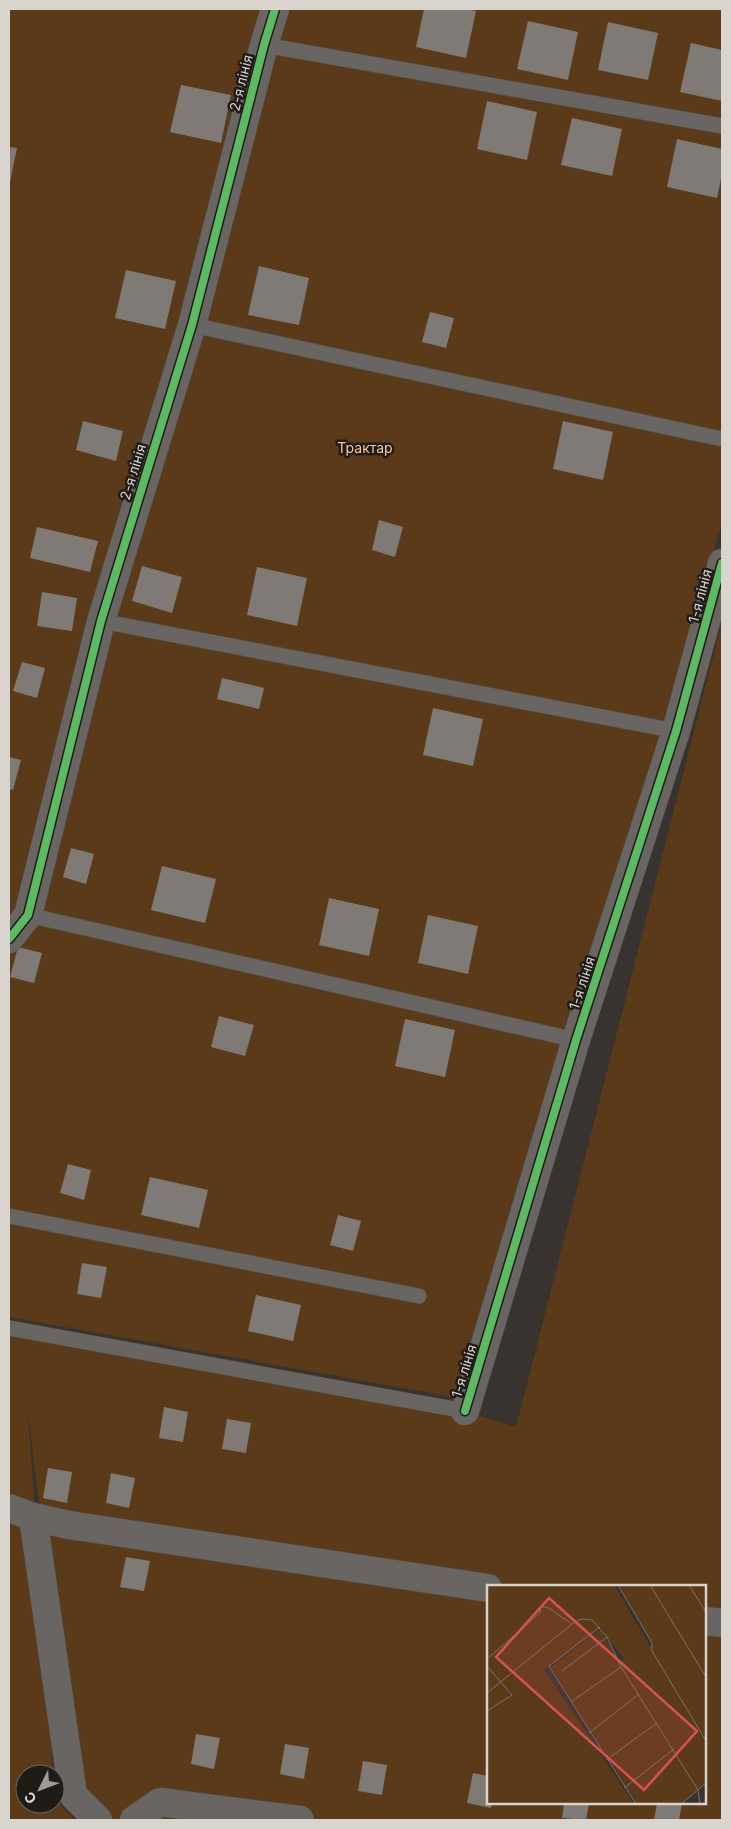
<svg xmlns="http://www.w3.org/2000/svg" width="731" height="1829" viewBox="0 0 731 1829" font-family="Inter,sans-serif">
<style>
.green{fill:#5a3a19;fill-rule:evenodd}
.building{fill:#7f7a76}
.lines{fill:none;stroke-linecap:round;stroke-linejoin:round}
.lane-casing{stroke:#534f4c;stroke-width:16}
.street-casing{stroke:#534f4c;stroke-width:29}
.lane{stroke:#696562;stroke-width:15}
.street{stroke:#696562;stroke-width:28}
.cycleway-casing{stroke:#1f1b17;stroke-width:11}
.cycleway{stroke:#5cba63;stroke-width:8}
.labels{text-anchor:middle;stroke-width:5;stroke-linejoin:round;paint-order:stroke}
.street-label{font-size:14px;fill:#dad4cf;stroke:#1f1b17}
.park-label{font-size:14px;fill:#fdc696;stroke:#1f1b17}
.inset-road{fill:none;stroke:#79736e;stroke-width:1}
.view{fill:#d75352;fill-opacity:0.15;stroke:#d75352;stroke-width:2.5}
.inset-edge{fill:none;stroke:#dad4cf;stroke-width:2.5}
</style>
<rect width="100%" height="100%" fill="#38332e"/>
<g class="green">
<polygon points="9,9 722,9 722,522 665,728 458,1398 9,1317"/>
<path d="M722 622V1820H95L73 1795 28 1411 53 1774H25V1804H55V1799L75 1820H9V1328L465 1411 516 1427ZM488 1586H705V1803H488Z"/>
</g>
<g class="building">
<polygon points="424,9 467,9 476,11 466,58 416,47"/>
<polygon points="528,21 578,32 568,80 517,69"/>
<polygon points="608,22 658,33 648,80 598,70"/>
<polygon points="691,43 722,50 722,101 680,92"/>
<polygon points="181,85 231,95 221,143 170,132"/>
<polygon points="487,101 537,112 527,160 477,149"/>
<polygon points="572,118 622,129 612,176 561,165"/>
<polygon points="677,139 722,149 722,174 717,198 667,187"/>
<polygon points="9,147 17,148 10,182 9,182"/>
<polygon points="259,266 309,278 299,325 248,315"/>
<polygon points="126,270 176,281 165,329 115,318"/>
<polygon points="430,312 454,318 446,348 422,342"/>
<polygon points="83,421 123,431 116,461 76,450"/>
<polygon points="563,421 613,432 603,480 553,469"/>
<polygon points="379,520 403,527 395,557 372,550"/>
<polygon points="37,527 98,541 90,572 30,558"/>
<polygon points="142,566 182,577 172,613 132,601"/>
<polygon points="257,567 307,578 297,626 247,615"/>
<polygon points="42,592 77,598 72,631 37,626"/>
<polygon points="22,662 45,668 37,698 13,691"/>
<polygon points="222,678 264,688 259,709 217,699"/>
<polygon points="433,708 483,719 473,766 423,755"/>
<polygon points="9,757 21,760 13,790 9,789"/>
<polygon points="71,848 94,854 86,884 63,877"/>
<polygon points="162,866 216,879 205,923 151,910"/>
<polygon points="329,898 379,909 369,956 319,945"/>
<polygon points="428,915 478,926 468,974 418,963"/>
<polygon points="18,947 42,953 34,983 10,977"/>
<polygon points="219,1016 254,1025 245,1056 211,1047"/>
<polygon points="405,1019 455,1030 445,1077 395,1066"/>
<polygon points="68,1164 91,1170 84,1200 60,1193"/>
<polygon points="150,1177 208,1190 199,1228 141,1215"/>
<polygon points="338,1215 361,1221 353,1251 330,1245"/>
<polygon points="82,1263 107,1267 101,1298 77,1294"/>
<polygon points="256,1295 301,1305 293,1341 248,1331"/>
<polygon points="164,1407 188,1412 183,1442 159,1438"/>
<polygon points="227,1419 251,1423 246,1453 222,1449"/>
<polygon points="48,1468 72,1472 67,1503 43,1498"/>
<polygon points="111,1473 135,1478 129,1508 106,1503"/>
<polygon points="126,1557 150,1561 144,1591 120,1587"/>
<polygon points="196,1734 220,1738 214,1769 191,1764"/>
<polygon points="285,1744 309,1748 304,1779 280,1774"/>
<polygon points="363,1761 387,1765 382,1795 358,1791"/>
<polygon points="473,1773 488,1776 488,1803 492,1803 491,1808 467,1803"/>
<polygon points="564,1803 589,1803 586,1820 562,1818"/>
<polygon points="657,1803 682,1803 679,1820 654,1820"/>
</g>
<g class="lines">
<g class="lane-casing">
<g id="lane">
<polyline points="264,45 722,126"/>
<polyline points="192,325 722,439"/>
<polyline points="101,621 676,731"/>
<polyline points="28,915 576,1040"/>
<polyline points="9,1216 419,1296"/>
<polyline points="9,1328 465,1411"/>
</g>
</g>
<g class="street-casing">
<g id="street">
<polyline points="9,939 28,915 101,621 192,325 264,45 275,9"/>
<polyline points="465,1411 576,1040 676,731 722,563"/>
<polyline points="9,1508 33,1517 69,1525 488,1588"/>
<polyline points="33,1517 73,1795 98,1820"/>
<polyline points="705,1621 722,1623"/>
<polyline points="134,1820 160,1802 300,1820"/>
</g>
</g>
<use href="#lane" class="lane"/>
<use href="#street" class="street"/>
<g class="cycleway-casing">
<g id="cycleway">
<polyline points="9,939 28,915 101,621 192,325 264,45 275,9"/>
<polyline points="465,1411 576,1040 676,731 722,563"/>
</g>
</g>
<use href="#cycleway" class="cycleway"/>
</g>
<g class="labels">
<g class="street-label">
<text transform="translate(241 83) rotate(-76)" y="5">2-я лінія</text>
<text transform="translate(133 472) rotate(-73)" y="5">2-я лінія</text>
<text transform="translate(700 596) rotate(-75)" y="5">1-я лінія</text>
<text transform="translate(582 983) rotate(-72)" y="5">1-я лінія</text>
<text transform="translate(464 1371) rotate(-73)" y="5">1-я лінія</text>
</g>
<g class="park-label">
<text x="365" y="453">Трактар</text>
</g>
</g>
<g transform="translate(487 1585)">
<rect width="219" height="219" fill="#38332e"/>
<path d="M0 0H127L163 61 166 59 132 0H219V197L193 219H150L64 82 113 44 133 76 137 74 113 43 57 85 147 219H0Z" fill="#5a3a19"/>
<path class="inset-road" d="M131 0 165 58V66L219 156M163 0 219 92M202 0 219 27M113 42 62 81 149 219M0 74 53 28 54 22H60L85 39M0 81 25 110 0 126M75 86 120 52M0 108 85 39 94 34 105 35 120 52 134 82 211 205 213 219M84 117 134 82M102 148 152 109M119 175 170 138M137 203 187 164M194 219 219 198"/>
<path class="view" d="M62 13 210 146 157 205 9 72Z"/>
<rect width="219" height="219" class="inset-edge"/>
</g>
<rect width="731" height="1829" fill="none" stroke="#dad4cf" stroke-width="20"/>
<g transform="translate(40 1789) rotate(228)"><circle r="24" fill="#1f1b17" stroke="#6a6561"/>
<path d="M0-4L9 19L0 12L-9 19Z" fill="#a19c97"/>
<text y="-8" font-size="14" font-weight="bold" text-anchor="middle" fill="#dad4cf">С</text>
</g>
</svg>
